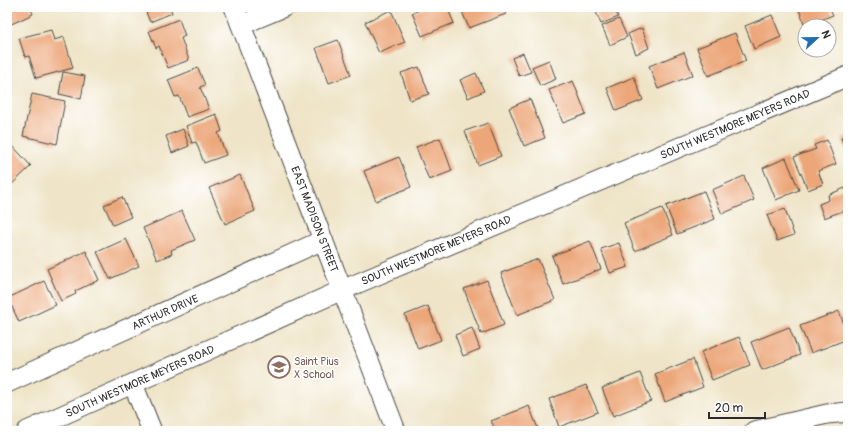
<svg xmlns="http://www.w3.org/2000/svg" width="855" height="438" viewBox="0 0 855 438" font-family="Pangolin,sans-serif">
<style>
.building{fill:#eca678}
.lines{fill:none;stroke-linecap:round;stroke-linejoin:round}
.minor-casing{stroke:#484742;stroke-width:21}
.minor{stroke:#fff;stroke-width:19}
.labels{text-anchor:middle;stroke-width:3;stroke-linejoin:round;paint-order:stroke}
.street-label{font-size:11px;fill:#2b2b2b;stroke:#fff}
.education-label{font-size:11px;fill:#785e54;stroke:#fff;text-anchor:start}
</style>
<rect width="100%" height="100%" fill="#fff"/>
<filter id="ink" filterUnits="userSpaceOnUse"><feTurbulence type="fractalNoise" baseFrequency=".025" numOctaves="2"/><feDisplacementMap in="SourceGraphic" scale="8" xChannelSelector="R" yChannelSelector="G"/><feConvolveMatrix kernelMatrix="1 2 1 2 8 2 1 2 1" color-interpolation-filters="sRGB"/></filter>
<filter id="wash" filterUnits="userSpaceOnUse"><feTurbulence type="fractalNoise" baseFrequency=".012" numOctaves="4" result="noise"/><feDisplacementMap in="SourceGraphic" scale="16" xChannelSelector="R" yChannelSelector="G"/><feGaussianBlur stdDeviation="0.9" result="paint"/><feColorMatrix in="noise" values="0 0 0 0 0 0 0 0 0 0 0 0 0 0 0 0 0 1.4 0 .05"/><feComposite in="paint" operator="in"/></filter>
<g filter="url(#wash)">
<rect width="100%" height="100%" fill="#efe4c7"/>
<g id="blocks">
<g class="building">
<polygon points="7,7 30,7 33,14 7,26"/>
<polygon points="144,7 170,7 172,13 150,22"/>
<polygon points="426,7 447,7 454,23 422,36 412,13"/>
<polygon points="460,7 503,7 506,14 469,28"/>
<polygon points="594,7 614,7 618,17 601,24"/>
<polygon points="798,7 829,7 833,15 805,26"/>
<polygon points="391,10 405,42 379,53 365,22"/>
<polygon points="772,15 781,37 754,49 745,26"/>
<polygon points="179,19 185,36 181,38 189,60 168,68 159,46 156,48 149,31"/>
<polygon points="619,19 627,37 610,45 602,26"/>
<polygon points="642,28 649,48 636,54 628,34"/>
<polygon points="51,30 54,40 64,37 73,68 36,78 29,56 25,57 19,38"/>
<polygon points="735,33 746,61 708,76 697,48"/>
<polygon points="338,40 351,75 329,83 316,48"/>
<polygon points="684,52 693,75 658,89 649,66"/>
<polygon points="523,53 531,72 519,76 512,58"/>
<polygon points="549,60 556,79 540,86 532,67"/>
<polygon points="419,67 429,94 410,100 401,73"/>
<polygon points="198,68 205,85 200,87 209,109 187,117 179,96 175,97 168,80"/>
<polygon points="63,72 85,76 81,99 59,94"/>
<polygon points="476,73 484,91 468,98 460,80"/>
<polygon points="634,77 643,100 616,111 607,88"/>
<polygon points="573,81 586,114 563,123 549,90"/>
<polygon points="32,94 65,101 57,144 23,136"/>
<polygon points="530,99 545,138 524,146 509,108"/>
<polygon points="216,114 222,131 218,133 226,155 204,163 196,142 192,143 186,126"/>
<polygon points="488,123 501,156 478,165 465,131"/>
<polygon points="183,129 189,146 172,153 166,136"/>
<polygon points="848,135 848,156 841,138"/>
<polygon points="440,138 452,171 429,180 416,147"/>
<polygon points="827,140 836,164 818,171 823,184 808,190 794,157 816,149 814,145"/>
<polygon points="11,144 31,166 7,189 7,148"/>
<polygon points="399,157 411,187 376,201 364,171"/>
<polygon points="786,158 799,190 776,200 763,168"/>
<polygon points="240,175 255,211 225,224 209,188"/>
<polygon points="744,176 754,200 722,214 712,190"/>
<polygon points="845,188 848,195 848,209 824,218 819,204 829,200 828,195"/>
<polygon points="704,191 715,219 677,234 666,206"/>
<polygon points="122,197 131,217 113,225 104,205"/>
<polygon points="662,208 673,235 635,251 624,223"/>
<polygon points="785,209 794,235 777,241 767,215"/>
<polygon points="182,211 195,240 171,250 172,254 157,260 143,228"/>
<polygon points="126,239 139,266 110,279 97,252"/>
<polygon points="590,241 601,269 563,284 552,256"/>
<polygon points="619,243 628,267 610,273 601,249"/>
<polygon points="86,251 99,280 75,291 76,294 61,301 47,269"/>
<polygon points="538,259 555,300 517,315 501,273"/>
<polygon points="487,280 504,325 481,334 464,289"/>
<polygon points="44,281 56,305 19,322 8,298"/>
<polygon points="428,306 441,340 418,349 405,315"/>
<polygon points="839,311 848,335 848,339 811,353 800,326"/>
<polygon points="789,327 800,355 762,370 751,342"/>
<polygon points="472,328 480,349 463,356 455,335"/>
<polygon points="739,337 750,365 712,380 701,352"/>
<polygon points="693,359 703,387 665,402 655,374"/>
<polygon points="640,373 651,401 613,416 602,388"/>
<polygon points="586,385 598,412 559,427 549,399"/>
<polygon points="529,406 539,431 496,431 491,421"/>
</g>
</g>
</g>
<g filter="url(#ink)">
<use href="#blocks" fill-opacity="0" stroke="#484742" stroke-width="1"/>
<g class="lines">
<g class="minor-casing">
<g id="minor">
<polyline points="234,7 396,431"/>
<polyline points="241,25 284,7"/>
<polyline points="7,383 323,240"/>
<polyline points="133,384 152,431"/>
<polyline points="27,431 342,290 848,76"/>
<polyline points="754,431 827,414 848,412"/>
</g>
</g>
<use href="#minor" class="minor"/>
</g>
</g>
<defs>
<g id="school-ring" transform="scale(1.15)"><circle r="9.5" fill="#fff" stroke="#8d6e63" stroke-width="1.5"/><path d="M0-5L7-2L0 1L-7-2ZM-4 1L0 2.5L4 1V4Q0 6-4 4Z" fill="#8d6e63"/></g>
</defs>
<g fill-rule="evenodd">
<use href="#school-ring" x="279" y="367"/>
</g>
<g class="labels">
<g class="street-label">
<text transform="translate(735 124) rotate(-23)" y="4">SOUTH WESTMORE MEYERS ROAD</text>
<text transform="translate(315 219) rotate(69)" y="4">EAST MADISON STREET</text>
<text transform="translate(436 250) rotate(-23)" y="4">SOUTH WESTMORE MEYERS ROAD</text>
<text transform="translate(165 312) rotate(-24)" y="4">ARTHUR DRIVE</text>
<text transform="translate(140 381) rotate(-24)" y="4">SOUTH WESTMORE MEYERS ROAD</text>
</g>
<g class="education-label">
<text x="294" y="365">Saint Pius<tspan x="294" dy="13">X School</tspan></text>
</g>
</g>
<rect width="855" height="438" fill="none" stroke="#fff" stroke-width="24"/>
<g transform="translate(817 38) rotate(68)"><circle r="19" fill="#ffffff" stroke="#aaaaaa"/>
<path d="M0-3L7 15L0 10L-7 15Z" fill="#1f6fb2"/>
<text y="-6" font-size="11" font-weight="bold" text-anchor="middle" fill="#2b2b2b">N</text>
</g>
<path d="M709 412v6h56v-6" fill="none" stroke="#2b2b2b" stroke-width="2"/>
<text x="715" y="412" font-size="12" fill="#2b2b2b" stroke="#ffffff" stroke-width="3" paint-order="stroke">20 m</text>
</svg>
